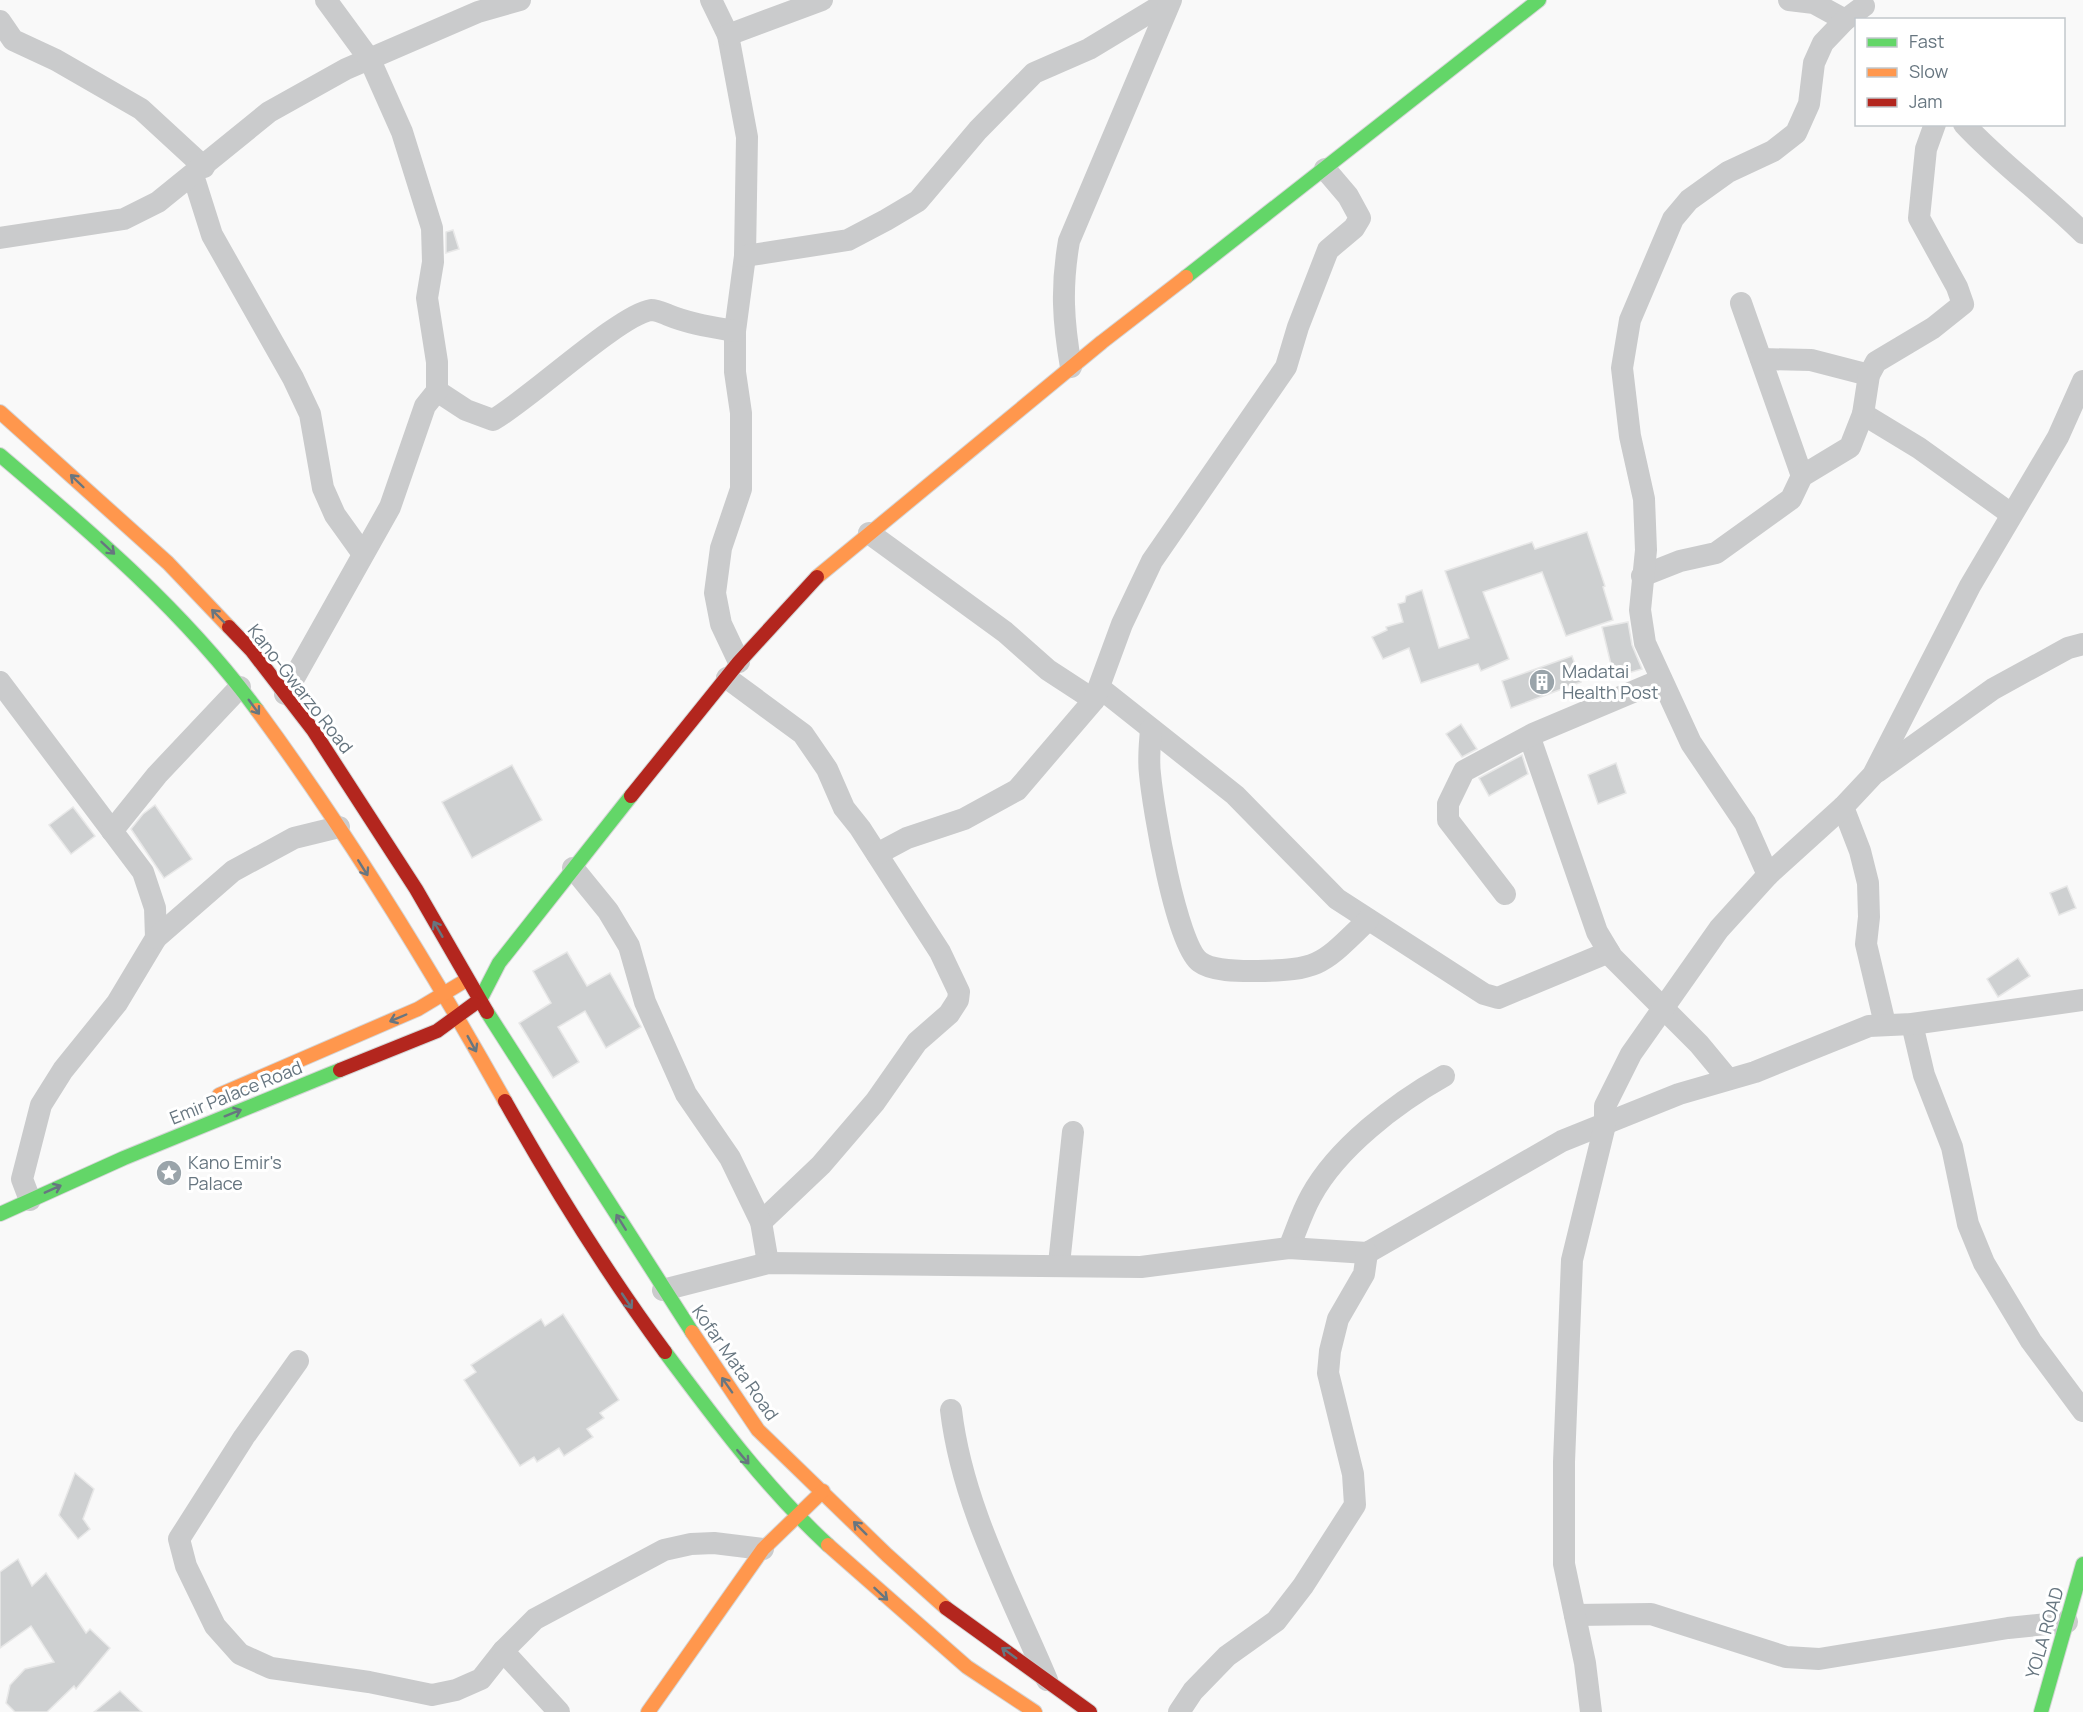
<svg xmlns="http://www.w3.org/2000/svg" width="2083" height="1712" viewBox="0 0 2083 1712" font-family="Manrope,sans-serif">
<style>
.building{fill:#ced0d1;stroke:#e8e8e8;stroke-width:1.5}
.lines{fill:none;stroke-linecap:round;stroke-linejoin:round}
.fast-casing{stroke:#d4d5d6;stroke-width:16}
.slow-casing{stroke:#d4d5d6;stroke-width:16}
.jam-casing{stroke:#d4d5d6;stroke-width:16}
.street{stroke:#cacbcc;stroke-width:22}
.fast{stroke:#63d668;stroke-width:14}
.slow{stroke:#ff974d;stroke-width:14}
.jam{stroke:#b3261e;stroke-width:14}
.oneway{stroke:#677680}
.labels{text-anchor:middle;stroke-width:6;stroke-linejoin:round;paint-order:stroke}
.poi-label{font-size:18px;fill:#677680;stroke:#fff;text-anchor:start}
.street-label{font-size:18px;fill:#677680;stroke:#fff}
</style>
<rect width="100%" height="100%" fill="#f9f9f9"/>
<g class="building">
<polygon points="453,230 459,249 446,253 446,232"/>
<polygon points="1587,532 1605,586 1603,587 1613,620 1566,636 1542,572 1483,592 1509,659 1481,671 1478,664 1421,683 1409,648 1383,659 1372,637 1387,630 1386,627 1403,622 1398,604 1405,602 1406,596 1422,590 1439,648 1469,638 1445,571 1532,542 1535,549"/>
<polygon points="1628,622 1632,645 1642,669 1614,677 1602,627"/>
<polygon points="1572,656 1581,682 1511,708 1502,681"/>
<polygon points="1461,724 1477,749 1462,757 1446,734"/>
<polygon points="1522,755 1528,774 1489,796 1479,778"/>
<polygon points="1616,763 1626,793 1598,804 1588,775"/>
<polygon points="512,765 542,820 472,858 442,802"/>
<polygon points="155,805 192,859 164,878 131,829 143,814"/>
<polygon points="73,807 95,836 71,854 49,825"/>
<polygon points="2067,886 2076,908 2059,915 2050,893"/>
<polygon points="567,952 587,986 610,973 641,1027 606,1048 585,1011 558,1027 579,1062 553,1078 519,1023 551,1003 533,971"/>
<polygon points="2018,958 2030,976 1998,997 1987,979"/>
<polygon points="563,1314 619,1400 600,1413 604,1418 587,1429 593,1437 564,1456 559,1448 537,1462 534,1457 520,1466 464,1380 476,1372 471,1365 541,1319 545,1326"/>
<polygon points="75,1473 94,1489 83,1519 90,1529 78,1539 59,1515"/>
<polygon points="18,1559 32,1586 46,1573 86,1633 90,1629 110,1648 76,1689 74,1686 47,1712 15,1712 6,1703 10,1685 25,1669 54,1662 31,1626 0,1648 0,1572"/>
<polygon points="120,1691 142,1712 94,1712"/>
</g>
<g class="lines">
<g class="fast-casing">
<g id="fast">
<polyline points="1186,277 1539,0"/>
<path d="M0 455C92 533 185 612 257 710"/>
<polyline points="481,998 499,963 631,796"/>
<polyline points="487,1012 692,1332"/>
<polyline points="0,1214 124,1158 340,1070"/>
<path d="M665 1352C716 1420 765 1487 828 1545"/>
<polyline points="2041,1712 2083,1564"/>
</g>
</g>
<g class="slow-casing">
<g id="slow">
<polyline points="0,412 168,563 229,627"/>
<polyline points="817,577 1102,342 1186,277"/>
<path d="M257 710C349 835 430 967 505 1101"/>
<polyline points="219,1095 418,1009 463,982"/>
<polyline points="692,1332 758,1430 887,1555 946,1608"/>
<polyline points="828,1545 967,1667 1035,1712"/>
<polyline points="648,1712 763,1549 823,1491"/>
</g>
</g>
<g class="jam-casing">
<g id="jam">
<polyline points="229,627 252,651 313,730 416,889 487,1012"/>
<polyline points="631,796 739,662 817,577"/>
<polyline points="340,1070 437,1031 474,1004"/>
<path d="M505 1101C554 1188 606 1272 665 1352"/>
<polyline points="946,1608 1090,1712"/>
</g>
</g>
<g class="street">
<polyline points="711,0 728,35 747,137 745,256 735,331 735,372 741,413 741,489 721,548 715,593 721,624 739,662"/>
<polyline points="1789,0 1814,3 1845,20"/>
<polyline points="0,21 13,40 56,60 141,109 204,167"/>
<polyline points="728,35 822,0"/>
<path d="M1964 124C2001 164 2045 195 2083 233"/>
<polyline points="193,175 212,235 293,378 310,414 323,488 335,515 363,554"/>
<polyline points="0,238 124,219 158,202 269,112 346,69 478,12 520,0"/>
<polyline points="745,256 848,240 886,220 918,201 978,130 1034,73 1089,49 1170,0"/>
<polyline points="1741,303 1802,476"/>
<polyline points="1761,359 1811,360 1869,375"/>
<path d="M1071 367C1063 321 1061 287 1069 241L1171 0"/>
<path d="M437 391 466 410 493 420C530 399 619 315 651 310 657 310 663 313 668 315 690 324 712 327 735 331"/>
<polyline points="1863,414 1919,448 2011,514"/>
<polyline points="869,533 1005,632 1048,670 1094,700"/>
<polyline points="1642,576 1680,561 1716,553 1791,499 1802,476 1850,447 1863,414 1869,375 1876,362 1933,328 1963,304 1957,287 1919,218 1926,149 1935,124"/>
<polyline points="727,678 803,734 827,769 844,808 860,828 940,952 959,992 958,1000 949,1014 917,1042 875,1102 821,1165 761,1222"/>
<polyline points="0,682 143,872 155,908 156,938 117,1003 63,1070 41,1105 22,1179 30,1200"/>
<polyline points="1100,688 1235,795 1337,899 1484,994 1498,998 1609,952"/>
<polyline points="285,694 390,507 425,406 437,391 437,362 427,298 433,262 432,228 402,132 370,60 326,0"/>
<path d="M1151 729C1150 744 1148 759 1150 774 1153 807 1176 945 1200 962 1213 972 1243 971 1258 971 1322 970 1323 963 1368 920"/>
<polyline points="1530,738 1597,932 1612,957 1699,1044 1728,1079"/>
<polyline points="1877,772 1993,689 2068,648 2083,644"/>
<polyline points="1843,807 1860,851 1868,883 1869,917 1866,944 1885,1024"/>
<polyline points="112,831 157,775 240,687"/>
<polyline points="877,854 907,838 964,819 1017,790 1094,700 1122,624 1152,561 1286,367 1298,327 1328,250 1354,228 1360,218 1348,196 1325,169"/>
<polyline points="573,868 608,911 629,946 645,1002 686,1094 730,1158 761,1222 768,1263"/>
<polyline points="1768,875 1745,823 1691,743 1645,643 1640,610 1646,550 1644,499 1630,436 1622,368 1630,320 1673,219 1689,200 1728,172 1773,151 1796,133 1809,104 1814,63 1823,43 1845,20 1864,6"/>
<polyline points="1505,894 1448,820 1448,804 1464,771 1533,734 1661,680"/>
<polyline points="156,938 233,871 294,838 339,827"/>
<polyline points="1912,1024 1924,1075 1952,1147 1968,1224 1984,1263 2031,1341 2083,1411"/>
<path d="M1289 1248C1296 1231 1302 1212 1311 1196 1337 1148 1396 1103 1444 1076"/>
<polyline points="1059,1264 1073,1132"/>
<polyline points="663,1290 768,1263 1141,1267 1289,1248 1367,1253 1562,1141 1679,1094 1755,1072 1869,1026 1912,1024 2083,1000"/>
<polyline points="298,1361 244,1437 179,1539 186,1566 215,1626 240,1654 271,1668 369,1682 432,1695 456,1690 481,1679 503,1651"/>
<path d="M951 1410C962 1505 1010 1592 1047 1680"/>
<polyline points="1575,1615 1651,1614 1786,1657 1819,1659 2008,1628 2067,1622"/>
<polyline points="559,1712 503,1651 535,1619 664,1550 691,1544 714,1543 763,1549"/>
<polyline points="1179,1712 1193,1691 1227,1656 1276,1621 1303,1586 1355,1505 1353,1474 1328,1373 1330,1351 1338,1319 1364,1274 1367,1253"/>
<polyline points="1591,1712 1585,1663 1564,1564 1564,1462 1572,1260 1605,1125 1605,1106 1631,1054 1719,929 1768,875 1843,807 1873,775 1970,586 2058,437 2083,381"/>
</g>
<use href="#fast" class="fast"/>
<use href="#slow" class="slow"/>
<use href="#jam" class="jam"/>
</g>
<defs><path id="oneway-shaft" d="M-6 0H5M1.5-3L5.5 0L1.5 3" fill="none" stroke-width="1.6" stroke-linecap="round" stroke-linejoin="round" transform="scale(1.5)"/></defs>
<g class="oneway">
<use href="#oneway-shaft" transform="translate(77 481) rotate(-136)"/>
<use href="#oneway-shaft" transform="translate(108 548) rotate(43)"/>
<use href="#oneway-shaft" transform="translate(218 616) rotate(-134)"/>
<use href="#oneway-shaft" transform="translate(254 707) rotate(54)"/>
<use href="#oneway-shaft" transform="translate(363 868) rotate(58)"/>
<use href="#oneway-shaft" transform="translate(438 929) rotate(-120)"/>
<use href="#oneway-shaft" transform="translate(398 1018) rotate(157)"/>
<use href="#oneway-shaft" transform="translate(472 1044) rotate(61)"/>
<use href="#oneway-shaft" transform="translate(233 1113) rotate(-22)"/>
<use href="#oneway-shaft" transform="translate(53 1189) rotate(-24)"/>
<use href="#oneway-shaft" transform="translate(621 1222) rotate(-122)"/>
<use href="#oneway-shaft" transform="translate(627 1301) rotate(56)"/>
<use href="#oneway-shaft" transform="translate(727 1385) rotate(-125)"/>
<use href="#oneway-shaft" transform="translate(743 1457) rotate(50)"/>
<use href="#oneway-shaft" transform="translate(860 1528) rotate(-135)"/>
<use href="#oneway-shaft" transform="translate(881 1594) rotate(43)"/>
<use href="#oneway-shaft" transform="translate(1009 1653) rotate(-144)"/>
</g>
<defs>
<g id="building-disc" transform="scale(1.35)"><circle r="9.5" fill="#9aa4aa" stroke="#fff"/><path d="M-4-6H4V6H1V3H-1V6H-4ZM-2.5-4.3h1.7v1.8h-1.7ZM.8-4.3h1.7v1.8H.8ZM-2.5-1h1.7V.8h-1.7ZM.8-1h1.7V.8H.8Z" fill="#fff"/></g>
<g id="sight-disc" transform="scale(1.35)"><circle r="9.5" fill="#9aa4aa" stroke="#fff"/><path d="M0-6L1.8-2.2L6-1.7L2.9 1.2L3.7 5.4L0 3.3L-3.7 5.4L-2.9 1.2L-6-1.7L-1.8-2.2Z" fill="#fff"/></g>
</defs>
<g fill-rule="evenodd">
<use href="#building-disc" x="1542" y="682"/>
<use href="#sight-disc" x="169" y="1173"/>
</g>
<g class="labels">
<g class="poi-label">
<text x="1562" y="678">Madatai<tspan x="1562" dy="21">Health Post</tspan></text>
<text x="188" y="1169">Kano Emir's<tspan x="188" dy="21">Palace</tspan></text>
</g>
<g class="street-label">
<text transform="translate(300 689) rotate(52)" y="6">Kano-Gwarzo Road</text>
<text transform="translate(236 1093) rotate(-22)" y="6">Emir Palace Road</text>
<text transform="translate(735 1363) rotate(55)" y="6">Kofar Mata Road</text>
<text transform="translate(2045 1633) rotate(-74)" y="6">YOLA ROAD</text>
</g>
</g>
<rect x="1855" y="18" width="210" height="108" fill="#ffffff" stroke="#c2c8cc" stroke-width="1.5"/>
<rect x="1867" y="38" width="30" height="9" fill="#63d668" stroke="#c2c8cc" stroke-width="1.5"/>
<text x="1909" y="48" font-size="18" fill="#677680">Fast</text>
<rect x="1867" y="68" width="30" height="9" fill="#ff974d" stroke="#c2c8cc" stroke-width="1.5"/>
<text x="1909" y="78" font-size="18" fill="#677680">Slow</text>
<rect x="1867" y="98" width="30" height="9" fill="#b3261e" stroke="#c2c8cc" stroke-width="1.5"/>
<text x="1909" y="108" font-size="18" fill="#677680">Jam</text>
</svg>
